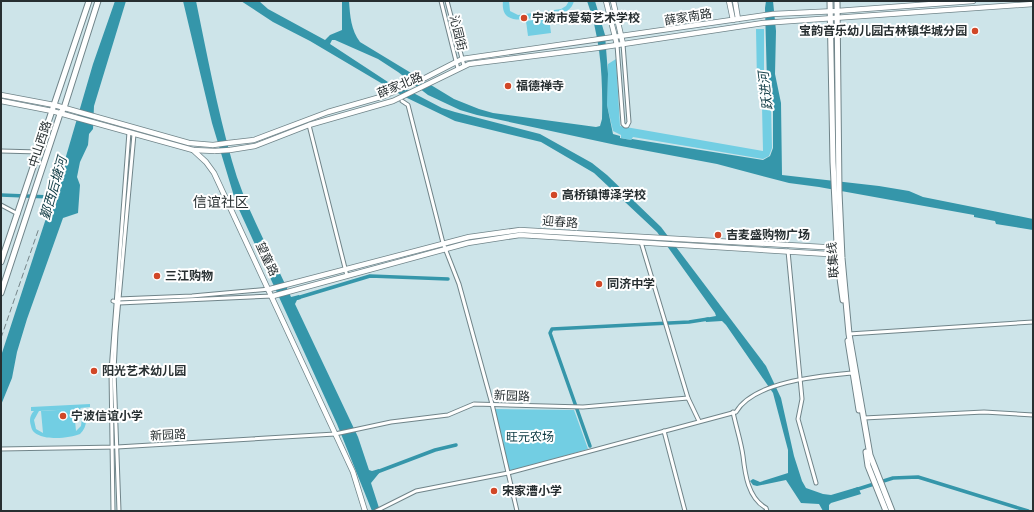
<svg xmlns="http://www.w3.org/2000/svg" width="1034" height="512" viewBox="0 0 1034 512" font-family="'Public Sans','Noto Sans SC',sans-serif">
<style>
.green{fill:#72cee3;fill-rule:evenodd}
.water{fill:#3596aa}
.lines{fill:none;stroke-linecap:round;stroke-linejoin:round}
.canal{stroke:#3596aa;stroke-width:3.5}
.street-casing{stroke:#708489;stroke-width:5}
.secondary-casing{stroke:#708489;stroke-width:6}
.primary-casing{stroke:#708489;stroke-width:7}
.street{stroke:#fff;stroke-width:3}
.secondary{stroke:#fff;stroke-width:4.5}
.primary{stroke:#fff;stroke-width:5}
.rail{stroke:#758488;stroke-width:1;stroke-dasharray:6 3;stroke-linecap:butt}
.secondary-bridge-casing{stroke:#708489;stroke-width:6;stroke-linecap:butt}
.secondary-bridge{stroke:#fff;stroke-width:4.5}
.poi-dot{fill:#d14727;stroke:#fff;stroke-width:1.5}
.labels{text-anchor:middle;stroke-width:4;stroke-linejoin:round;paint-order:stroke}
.street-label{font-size:12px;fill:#272f31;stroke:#fff}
.poi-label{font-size:12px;font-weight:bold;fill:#272f31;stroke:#fff;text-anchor:start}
.park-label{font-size:12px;fill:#0a3840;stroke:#fff}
.water-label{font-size:13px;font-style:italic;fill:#123d46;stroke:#fff}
.quarter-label{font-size:14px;fill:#272f31;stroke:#fff}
</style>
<rect width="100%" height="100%" fill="#cde4e9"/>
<g class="green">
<path d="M503 1H509L510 11 518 15 561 9 566 6 569 1H574C573 5 571 8 567 11 561 15 550 15 543 16 528 19 500 27 503 1Z"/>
<polygon points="549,18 551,33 528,36 526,21"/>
<polygon points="756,29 764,29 764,83 771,107 772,148 769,156 763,159 633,137 631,140 621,138 621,135 613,131 607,105 608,64 616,59 620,126 763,151 762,106 757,82"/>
<path d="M90 404V407L80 408C88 416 88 426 80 434 68 439 33 442 31 426 29 420 30 415 34 411H31V407ZM73 409 41 411 43 433 36 429 34 420 39 411ZM74 409 79 412 82 418 81 426 76 431Z"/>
<polygon points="494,409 574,410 588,449 509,472"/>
</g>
<g class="water">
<polygon points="115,1 126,1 94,106 93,129 89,134 88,145 80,162 77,177 80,185 78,213 63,218 27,319 17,352 12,378 1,405 1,356 51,203 45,200 46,196 53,197 55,194 93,64"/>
<path d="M183 1H196C207 54 217 108 232 161 245 208 271 252 291 297L299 295 301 299 297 300 295 304 358 437 369 470 372 471 379 469 380 472 371 483 380 511H372L337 424 236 203 212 123Z"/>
<path d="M241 1H259L268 9 325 40 330 35 342 30V1H349C350 16 351 30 360 42L454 99 479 109 493 113 596 127 600 126 602 119C603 79 601 39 587 1H595L605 35 608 74 607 105 613 134 620 136V138L631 140 632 139 763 160 770 156 773 148V107L767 82 765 8 766 1H773L776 31 775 74 781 103 782 175 879 186 909 191 923 197 1033 219V230L996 224 995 221 974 217V215L819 187 789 183 717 164 616 145 477 115 460 110 428 95 398 72 378 59 335 40H332L330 44 391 84 400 86 442 108 455 112 540 134 592 163 607 175 661 227 766 366 781 398 794 456 802 481 806 488 823 494 831 495 858 487 861 494 831 503 829 505V511H823L819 504 801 503 786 480 757 486 753 485 750 481 753 479 760 482 788 473V450L773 393 726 325 722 321 706 322 705 318 716 316 715 313 657 232 594 173 541 142 455 121 403 96 310 41 273 22Z"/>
</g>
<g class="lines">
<g class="canal">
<polyline points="1,195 50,197"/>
<polyline points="297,298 370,276 448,279"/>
<polyline points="590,446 550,333 552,329 689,322 708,319"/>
<polyline points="377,472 435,450 456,445"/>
<polyline points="855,490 893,478 918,477 1028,511"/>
</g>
<g class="street-casing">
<g id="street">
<polyline points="441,1 458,69"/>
<polyline points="447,1 464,66"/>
<polyline points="617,45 623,124 625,126 627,126 629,122 623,44"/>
<polyline points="402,101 408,105 443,243 459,284 492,404 517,511"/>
<polyline points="309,125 347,276"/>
<polyline points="1,151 39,152"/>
<polyline points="1,205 18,214"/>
<polyline points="641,242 688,398 699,421"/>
<polyline points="788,251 802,399 798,419 816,483"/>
<polyline points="118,299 192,296 270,289"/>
<polyline points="113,301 119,303 273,296"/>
<polyline points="849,334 1033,322"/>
<path d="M733 412C736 427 741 441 743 456 745 474 748 498 766 508L767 511"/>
<polyline points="864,418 984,412 1033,415"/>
<polyline points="664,431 685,511"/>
<polyline points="1,449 117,447 335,434 391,422 448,415 474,404 583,407 688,398"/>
<polyline points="113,511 111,371 129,132"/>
<polyline points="119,511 114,371 116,332 134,134"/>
<path d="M376 511 416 491 508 473 736 412C754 381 821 376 853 373"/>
</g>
</g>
<g class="secondary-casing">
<g id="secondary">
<polyline points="606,1 617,45"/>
<polyline points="613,1 623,44"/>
<polyline points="729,1 733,20"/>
<polyline points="735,1 738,19"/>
<polyline points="1,95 54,105 189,143 213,145"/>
<polyline points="1,101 52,111 193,150 206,162 214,173 353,472 365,511"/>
<polyline points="228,143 254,140 328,112 384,96 425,78 462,59 773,14 837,11 973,1"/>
<polyline points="193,150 215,151"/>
<polyline points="230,150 255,146 309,125 393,101 469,64 597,48 763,23 1033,4"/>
<polyline points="270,289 469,237 520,230 840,248"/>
<polyline points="273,296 468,243 520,235 828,254 840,258"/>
</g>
</g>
<g class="primary-casing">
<g id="primary">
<polyline points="830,1 833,162 838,264 843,300"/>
<polyline points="837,1 839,192 842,258 849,334 870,455 892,511"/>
<polyline points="1,262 89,1"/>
<polyline points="1,293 60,114 64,108 98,1"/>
<polyline points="848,341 859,410"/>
<polyline points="866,452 868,466 886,511"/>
</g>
</g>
<use href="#street" class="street"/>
<use href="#secondary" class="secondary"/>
<use href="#primary" class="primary"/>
<polyline class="rail" points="1,338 39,228"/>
<g class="secondary-bridge-casing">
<g id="secondary-bridge">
<polyline points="213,145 228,143"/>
<polyline points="215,151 230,150"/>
</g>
</g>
<use href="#secondary-bridge" class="secondary-bridge"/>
</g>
<g class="poi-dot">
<circle cx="524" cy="18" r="4"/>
<circle cx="975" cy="31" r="4"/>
<circle cx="508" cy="86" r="4"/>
<circle cx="554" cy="195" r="4"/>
<circle cx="718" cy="235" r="4"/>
<circle cx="157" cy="276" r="4"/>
<circle cx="599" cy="284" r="4"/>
<circle cx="94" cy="371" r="4"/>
<circle cx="63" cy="416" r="4"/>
<circle cx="494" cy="491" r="4"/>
</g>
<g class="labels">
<g class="street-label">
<text transform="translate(688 17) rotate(-9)" y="4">薛家南路</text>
<text transform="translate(458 33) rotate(76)" y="4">沁园街</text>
<text transform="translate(400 85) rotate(-22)" y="4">薛家北路</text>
<text transform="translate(40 144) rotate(-72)" y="4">中山西路</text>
<text transform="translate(560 222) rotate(4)" y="4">迎春路</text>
<text transform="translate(267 259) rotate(65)" y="4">望童路</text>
<text transform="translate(833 260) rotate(-94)" y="4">联集线</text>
<text transform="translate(512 396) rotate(2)" y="4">新园路</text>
<text transform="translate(168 435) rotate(-3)" y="4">新园路</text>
</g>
<g class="poi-label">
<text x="532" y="22">宁波市爱菊艺术学校</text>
<text x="967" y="35" text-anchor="end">宝韵音乐幼儿园古林镇华城分园</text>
<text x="516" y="90">福德禅寺</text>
<text x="562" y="199">高桥镇博泽学校</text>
<text x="726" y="239">吉麦盛购物广场</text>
<text x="165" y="280">三江购物</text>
<text x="607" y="288">同济中学</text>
<text x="102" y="375">阳光艺术幼儿园</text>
<text x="71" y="420">宁波信谊小学</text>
<text x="502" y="495">宋家漕小学</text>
</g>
<g class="park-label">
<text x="530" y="441">旺元农场</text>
</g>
<g class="water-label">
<text transform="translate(765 91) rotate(-97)" y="5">跃进河</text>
<text transform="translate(53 188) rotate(-74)" y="5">鄞西后塘河</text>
</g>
<g class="quarter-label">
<text x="221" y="207">信谊社区</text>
</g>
</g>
<rect width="1034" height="512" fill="none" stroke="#272f31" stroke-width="4"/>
</svg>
